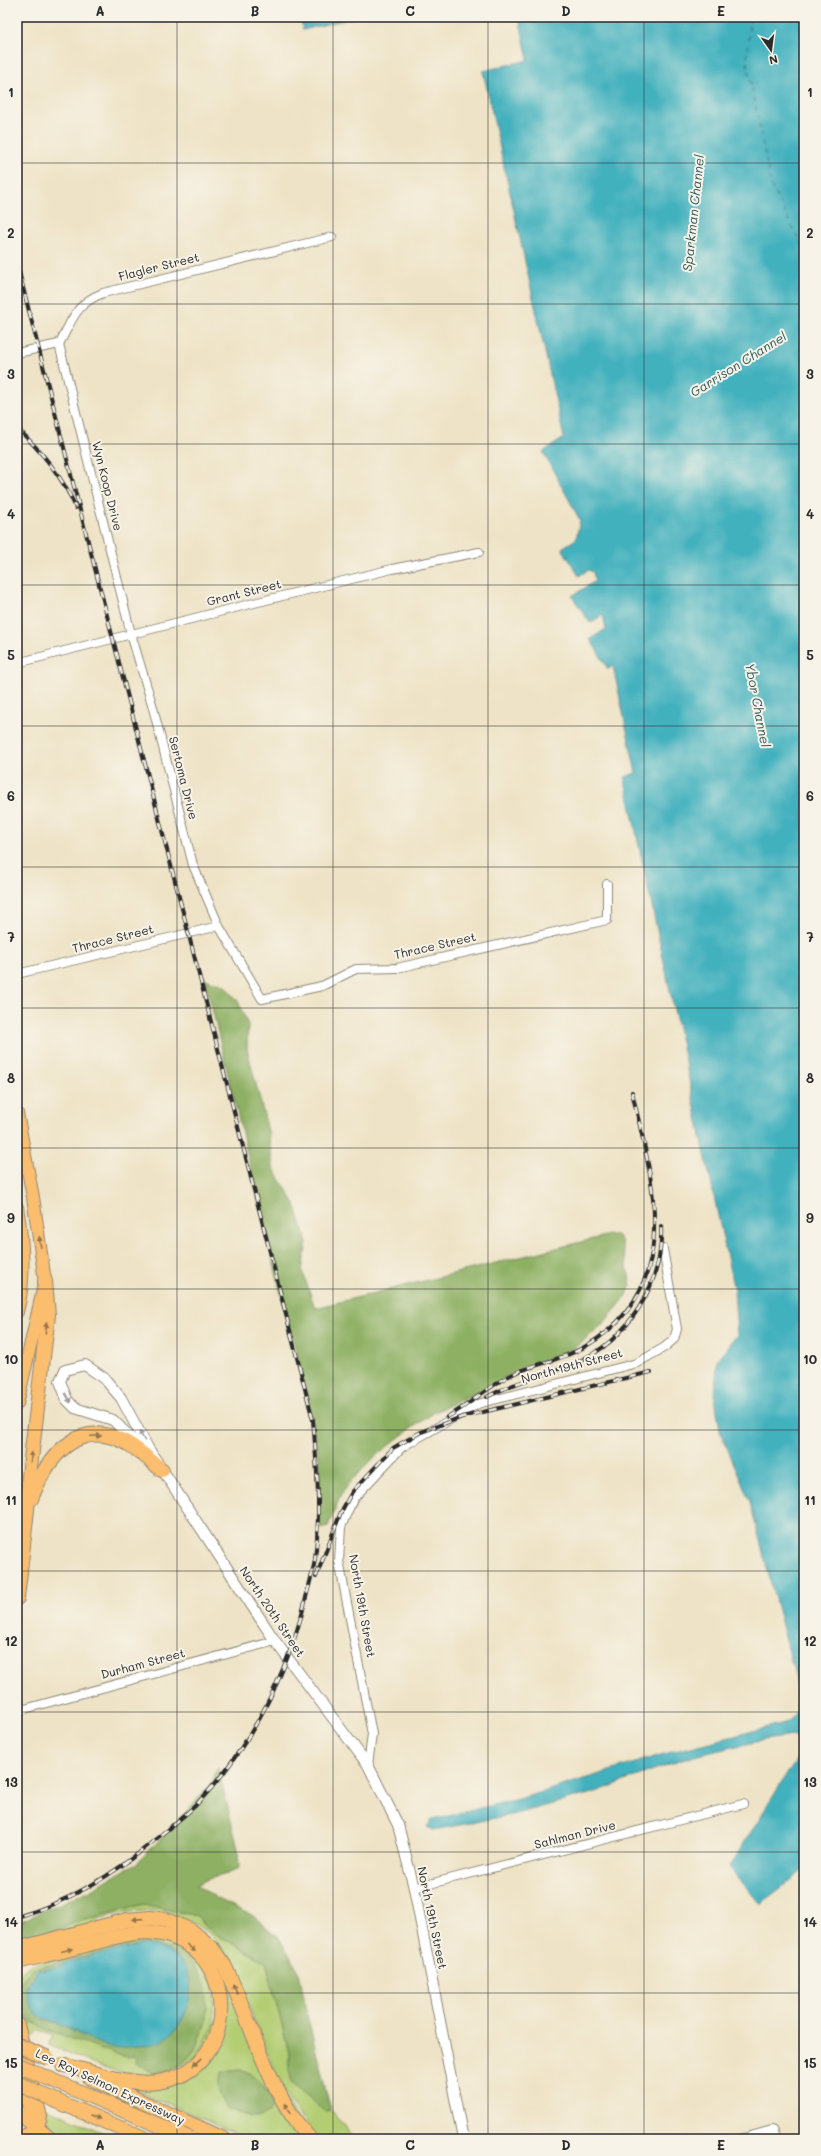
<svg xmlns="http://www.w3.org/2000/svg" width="821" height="2156" viewBox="0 0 821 2156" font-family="Mali,sans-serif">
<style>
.green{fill:#b3cd72;stroke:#6f7c4e;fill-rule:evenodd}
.forest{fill:#8eb064;stroke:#5c6e48;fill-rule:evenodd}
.water{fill:#42b1be;stroke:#366e74}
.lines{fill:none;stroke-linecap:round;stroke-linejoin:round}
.ferry{stroke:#335a5e;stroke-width:1;stroke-dasharray:5 4;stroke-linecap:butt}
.minor-casing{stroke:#8c8778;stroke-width:10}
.tertiary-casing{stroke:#8c8778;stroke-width:12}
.primary-casing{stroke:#8c8778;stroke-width:14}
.motorway-casing{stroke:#8c8778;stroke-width:16}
.minor{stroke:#fff;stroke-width:8}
.tertiary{stroke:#fff;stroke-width:10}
.primary{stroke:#fbbd6e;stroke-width:12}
.motorway{stroke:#fbbd6e;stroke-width:14}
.rail-casing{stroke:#2b2b2b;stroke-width:4}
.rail{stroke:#f7f3e8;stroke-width:2.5;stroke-dasharray:8;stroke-linecap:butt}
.motorway-bridge-casing{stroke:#8c8778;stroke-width:16;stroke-linecap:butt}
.motorway-bridge{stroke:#fbbd6e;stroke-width:14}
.oneway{fill:#93744c}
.oneway2{fill:#a0a0a0}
.grid{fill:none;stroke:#2b2b2b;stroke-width:1;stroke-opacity:0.55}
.labels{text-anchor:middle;stroke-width:4;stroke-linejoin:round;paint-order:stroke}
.street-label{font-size:12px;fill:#2b2b2b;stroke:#f7f3e8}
.water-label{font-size:13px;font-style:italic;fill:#335a5e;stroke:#f7f3e8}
.neatline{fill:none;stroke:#2b2b2b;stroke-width:1.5}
.grid-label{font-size:13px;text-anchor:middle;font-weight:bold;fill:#2b2b2b}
</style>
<rect width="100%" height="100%" fill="#f7f3e8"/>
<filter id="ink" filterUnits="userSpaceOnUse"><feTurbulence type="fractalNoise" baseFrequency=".025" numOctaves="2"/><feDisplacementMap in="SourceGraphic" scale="8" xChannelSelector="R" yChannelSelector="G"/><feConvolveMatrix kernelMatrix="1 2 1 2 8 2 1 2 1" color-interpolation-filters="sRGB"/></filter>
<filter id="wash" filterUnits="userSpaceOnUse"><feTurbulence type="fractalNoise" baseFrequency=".012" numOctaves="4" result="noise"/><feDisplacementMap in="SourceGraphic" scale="16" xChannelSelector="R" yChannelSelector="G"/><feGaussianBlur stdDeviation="0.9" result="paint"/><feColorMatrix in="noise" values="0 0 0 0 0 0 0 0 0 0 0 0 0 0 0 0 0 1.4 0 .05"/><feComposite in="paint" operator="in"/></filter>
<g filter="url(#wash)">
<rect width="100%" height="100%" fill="#eee3c6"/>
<g class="green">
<path d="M143 1904 197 1916 212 1932 266 1962 289 2053V2071L326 2112 331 2111 355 2139H319C280 2101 265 2044 244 1995 236 1975 228 1952 212 1937 196 1922 172 1911 149 1911 132 1910 115 1915 98 1919L99 1924 17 1945V1940L48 1933 74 1923Z"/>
<path d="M124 1924H165L211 1952 306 2139H248L132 2088 184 2078 226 2006 185 1938 87 1937ZM240 2069 248 2072 269 2112C254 2122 242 2114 227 2108L222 2071Z"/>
<path d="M157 1937 192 1953 214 1985V2027L196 2056 183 2066 163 2075 148 2077 103 2068 49 2045 54 2035 38 2030 31 2038 24 2035 17 1996 21 2014 31 2022 122 2056H137L140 2064 153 2073 168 2071 185 2061 198 2046 205 2022 207 2009 201 1976 184 1954 170 1947 167 1950 148 1942 136 1941 31 1970 17 1986C17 1976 21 1970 30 1966L126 1939Z"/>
<polygon points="43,2107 118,2139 64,2139 53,2134"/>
</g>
<g class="forest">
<polygon points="205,979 224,985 238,1001 248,1025 247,1049 268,1131 273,1167 295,1204 307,1242 302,1270 315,1308 609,1235 617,1235 621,1240 631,1285 626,1297 603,1324 571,1351 523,1367 489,1387 435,1412 402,1435 379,1453 351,1481 341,1495 328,1526 321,1528 319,1520 319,1459 299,1361 287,1319"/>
<path d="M218 1768 238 1849 239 1868C226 1878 209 1875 196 1885L220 1900 252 1915 279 1938 299 1971 306 2011 331 2111 326 2112 292 2083 289 2071V2053L266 1962 212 1932 197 1916 143 1904 74 1923 48 1933 17 1940V1923L86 1892 137 1863 178 1821 210 1785Z"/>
<path d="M136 1941 148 1942 167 1949 170 1947 179 1948C186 1956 202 1974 205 1985 213 2021 197 2074 152 2073L136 2062 137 2056 134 2055 129 2057 122 2056 90 2045 45 2029 21 2014 17 1986 31 1970ZM145 1944 111 2048 60 2025 39 2018 38 1970H45L91 1956Z"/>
<path d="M240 2069C256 2075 269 2090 273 2106 261 2126 244 2114 227 2108 218 2092 215 2088 222 2071Z"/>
</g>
<g class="water">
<polygon points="300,17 356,17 303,30"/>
<polygon points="519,17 804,17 804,1743 792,1736 764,1740 685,1758 596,1792 520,1813 434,1830 427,1827 432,1820 526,1797 664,1754 788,1722 803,1706 749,1499 720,1431 715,1398 717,1361 737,1335 734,1290 626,785 625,777 636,773 613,666 608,669 590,639 606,629 603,615 590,623 572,596 595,581 593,572 588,570 579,576 562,548 576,539 580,520 543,452 564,438 483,71 528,60"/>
<polygon points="804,1747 804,1870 760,1904 729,1867"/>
<path d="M145 1944C159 1947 173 1951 182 1963 198 1985 189 2018 170 2035 167 2037 164 2041 161 2042 153 2045 120 2048 112 2048 104 2047 77 2032 68 2028 41 2016 32 2021 26 1987L38 1970H45L91 1956Z"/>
</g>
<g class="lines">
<polyline class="ferry" points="750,17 747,62 771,186 804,249"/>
</g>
</g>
<g filter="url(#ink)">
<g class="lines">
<g class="minor-casing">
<g id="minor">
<polyline points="59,344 131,634 152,704 193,865 219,926 262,999 322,986 356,969 397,968 607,920 607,884"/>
<path d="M17 353 59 344C73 319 75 304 103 293L332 237"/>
<polyline points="17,663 258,602 392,569 479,552"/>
<polyline points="17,974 219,926"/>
<polyline points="17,1711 275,1641"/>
<polyline points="368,1765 372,1734 339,1561 341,1527 353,1499 402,1447 478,1404 637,1363 665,1347 674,1339 677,1329 663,1249"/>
<polyline points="414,1888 743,1804"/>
<polyline points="740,2139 772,2130 775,2139"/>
</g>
</g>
<g class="tertiary-casing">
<polyline id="tertiary" points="138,1445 113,1420 75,1408 67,1400 60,1381 65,1370 85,1365 104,1378 121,1398 148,1448 275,1641 368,1765 398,1825 414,1888 463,2139"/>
</g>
<g class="primary-casing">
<g id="primary">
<polyline points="17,1113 33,1197 45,1281 17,1404"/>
<path d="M17 1207C23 1241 26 1278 17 1312"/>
<polyline points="17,2065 21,2084 37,2129"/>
<polyline points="17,2139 36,2129"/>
</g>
</g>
<g class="motorway-casing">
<g id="motorway">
<path d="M31 1499C46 1459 77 1417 125 1442 138 1449 150 1460 162 1470"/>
<polyline points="17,1598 27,1510 29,1476 48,1315 45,1281"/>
<path d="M17 1949 127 1920 150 1918 166 1920 192 1931 211 1947 224 1965C253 2023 266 2090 310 2139"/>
<path d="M17 1962C42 1956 68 1950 93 1943 114 1938 134 1930 156 1933 241 1945 242 2070 158 2082 129 2086 91 2071 63 2065"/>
<polyline points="17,2025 40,2117 36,2129"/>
<polyline points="90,2078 224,2139"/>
<polyline points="59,2102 146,2139"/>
<polyline points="17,2112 50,2139"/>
</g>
</g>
<use href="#minor" class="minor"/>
<use href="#tertiary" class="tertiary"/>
<use href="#primary" class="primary"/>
<use href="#motorway" class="motorway"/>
<g class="rail-casing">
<g id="rail">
<path d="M17 264 313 1420C317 1467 321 1512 315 1559 313 1573 308 1588 305 1602 286 1677 249 1750 195 1806 183 1817 169 1828 156 1839 115 1874 69 1902 17 1917"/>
<path d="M17 428C42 452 62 476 76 508"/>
<path d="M487 1397C516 1381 546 1375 575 1363 628 1341 664 1283 661 1226"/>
<path d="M447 1417C470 1405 489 1385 513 1374 537 1363 563 1360 586 1346 685 1288 653 1182 632 1092"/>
<polyline points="316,1577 341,1512 352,1492 393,1448 421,1432 462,1417 651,1372"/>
</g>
</g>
<use href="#rail" class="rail"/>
<g class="motorway-bridge-casing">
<g id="motorway-bridge">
<polyline points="17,2045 48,2058"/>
<polyline points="17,2065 191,2139"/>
<polyline points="17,2083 59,2102"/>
</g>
</g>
<use href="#motorway-bridge" class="motorway-bridge"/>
</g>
<defs><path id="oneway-solid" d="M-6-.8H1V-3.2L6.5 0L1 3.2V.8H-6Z"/></defs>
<g class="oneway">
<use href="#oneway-solid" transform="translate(40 1242) rotate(-98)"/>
<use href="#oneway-solid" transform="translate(46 1328) rotate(-82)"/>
<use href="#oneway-solid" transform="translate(96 1436) rotate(-2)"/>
<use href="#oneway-solid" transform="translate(31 1457) rotate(-84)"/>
<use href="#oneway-solid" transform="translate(138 1919) rotate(175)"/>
<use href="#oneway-solid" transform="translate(191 1948) rotate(39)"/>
<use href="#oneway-solid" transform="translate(67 1950) rotate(-14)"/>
<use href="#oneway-solid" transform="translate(235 1989) rotate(-113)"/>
<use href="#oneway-solid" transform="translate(197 2062) rotate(136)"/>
<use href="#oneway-solid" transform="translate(287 2108) rotate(-121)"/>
<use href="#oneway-solid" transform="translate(95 2117) rotate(23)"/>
</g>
<g class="oneway2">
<use href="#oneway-solid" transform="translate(68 1398) rotate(61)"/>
<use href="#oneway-solid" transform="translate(142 1436) rotate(-118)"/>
</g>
</g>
<path class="grid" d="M177 17V2139M333 17V2139M488 17V2139M644 17V2139M17 163H804M17 304H804M17 444H804M17 585H804M17 726H804M17 867H804M17 1008H804M17 1148H804M17 1289H804M17 1430H804M17 1571H804M17 1712H804M17 1852H804M17 1993H804"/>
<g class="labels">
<g class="street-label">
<text transform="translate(159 267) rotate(-14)" y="4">Flagler Street</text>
<text transform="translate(107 486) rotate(76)" y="4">Wyn Koop Drive</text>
<text transform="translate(244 593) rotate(-14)" y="4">Grant Street</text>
<text transform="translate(183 778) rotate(76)" y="4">Sertoma Drive</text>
<text transform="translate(113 939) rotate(-14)" y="4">Thrace Street</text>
<text transform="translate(435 946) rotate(-13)" y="4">Thrace Street</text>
<text transform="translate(572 1366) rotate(-15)" y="4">North 19th Street</text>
<text transform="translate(362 1606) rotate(80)" y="4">North 19th Street</text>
<text transform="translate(272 1612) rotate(56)" y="4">North 20th Street</text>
<text transform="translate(143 1664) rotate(-15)" y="4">Durham Street</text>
<text transform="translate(575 1835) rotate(-14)" y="4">Sahlman Drive</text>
<text transform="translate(432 1918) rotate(78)" y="4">North 19th Street</text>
<text transform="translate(110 2087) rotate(25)" y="4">Lee Roy Selmon Expressway</text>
</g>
<g class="water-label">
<text transform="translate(693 213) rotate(-84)" y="5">Sparkman Channel</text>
<text transform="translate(738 364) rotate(-32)" y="5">Garrison Channel</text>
<text transform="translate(758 705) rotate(79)" y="5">Ybor Channel</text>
</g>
</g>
<rect width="821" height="2156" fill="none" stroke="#f7f3e8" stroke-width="44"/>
<g transform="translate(771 50) rotate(166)" stroke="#f7f3e8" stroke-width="3" paint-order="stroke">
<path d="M0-3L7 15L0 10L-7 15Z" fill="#2b2b2b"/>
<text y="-6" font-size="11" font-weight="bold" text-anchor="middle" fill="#2b2b2b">N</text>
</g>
<rect x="22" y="22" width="777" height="2112" class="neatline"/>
<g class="grid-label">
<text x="100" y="16">A</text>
<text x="255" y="16">B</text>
<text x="410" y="16">C</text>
<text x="566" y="16">D</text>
<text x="721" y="16">E</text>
<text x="11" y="97">1</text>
<text x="810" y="97">1</text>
<text x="11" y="238">2</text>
<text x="810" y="238">2</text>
<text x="11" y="379">3</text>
<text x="810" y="379">3</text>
<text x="11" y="519">4</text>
<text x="810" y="519">4</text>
<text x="11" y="660">5</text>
<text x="810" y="660">5</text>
<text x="11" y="801">6</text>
<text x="810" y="801">6</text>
<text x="11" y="942">7</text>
<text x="810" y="942">7</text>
<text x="11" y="1083">8</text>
<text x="810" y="1083">8</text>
<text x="11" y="1223">9</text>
<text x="810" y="1223">9</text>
<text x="11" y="1364">10</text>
<text x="810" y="1364">10</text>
<text x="11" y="1505">11</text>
<text x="810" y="1505">11</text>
<text x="11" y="1646">12</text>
<text x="810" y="1646">12</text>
<text x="11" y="1787">13</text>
<text x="810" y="1787">13</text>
<text x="11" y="1927">14</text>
<text x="810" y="1927">14</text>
<text x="11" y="2068">15</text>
<text x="810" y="2068">15</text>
<text x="100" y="2150">A</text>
<text x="255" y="2150">B</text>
<text x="410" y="2150">C</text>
<text x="566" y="2150">D</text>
<text x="721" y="2150">E</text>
</g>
</svg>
